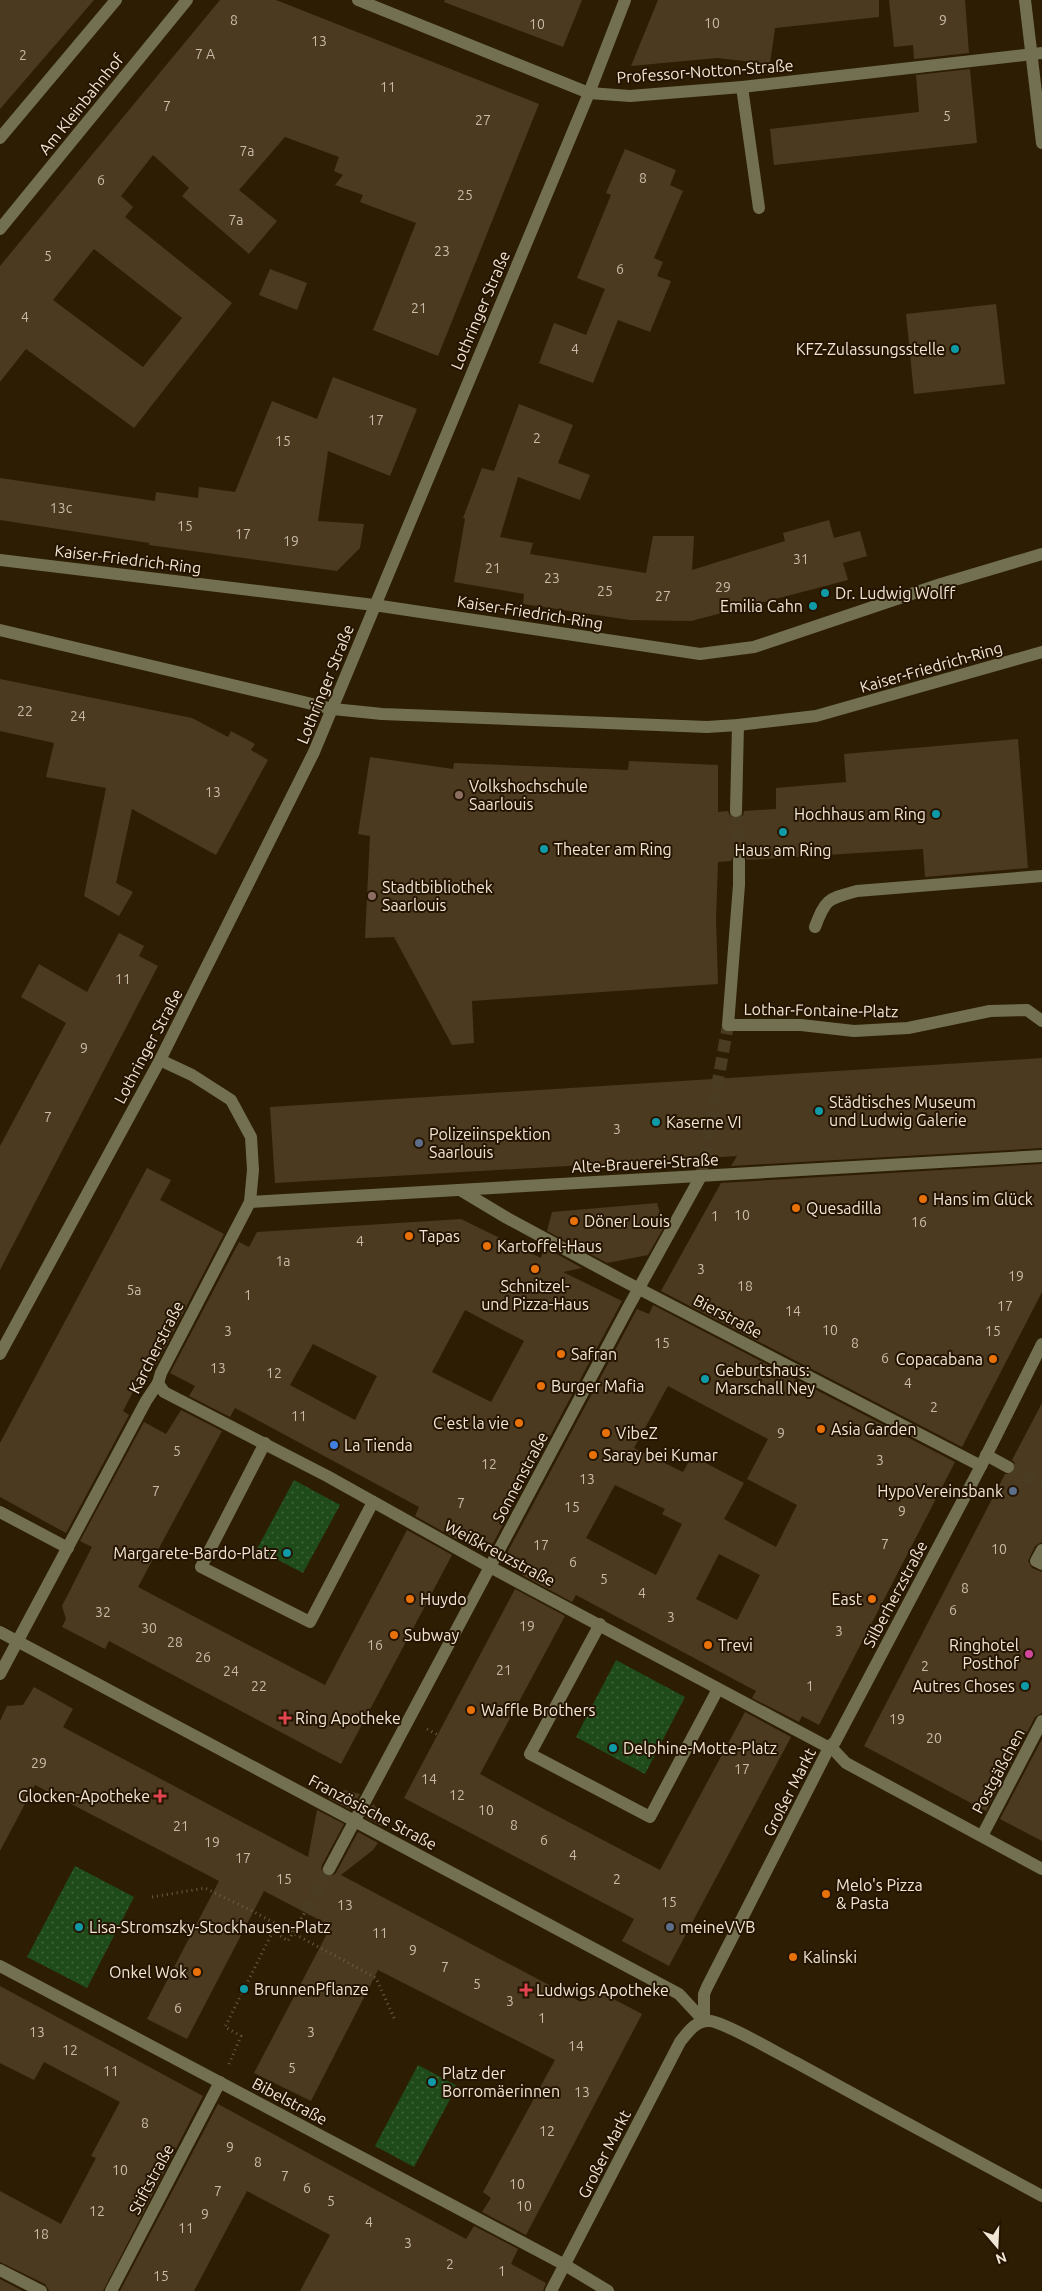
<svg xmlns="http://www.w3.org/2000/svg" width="1042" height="2291" viewBox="0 0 1042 2291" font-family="Ubuntu,sans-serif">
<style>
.grass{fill:url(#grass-dots)}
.building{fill:#4b3a20;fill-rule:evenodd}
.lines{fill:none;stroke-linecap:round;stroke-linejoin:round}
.minor-tunnel{stroke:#4a3c23;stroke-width:12;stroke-dasharray:12 6;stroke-linecap:butt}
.path{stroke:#6a5c44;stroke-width:3;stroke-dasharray:1 4;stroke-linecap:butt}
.minor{stroke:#727050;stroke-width:12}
.culture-dot{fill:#0f9aa8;stroke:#241400;stroke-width:2}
.education-dot{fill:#8d6e63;stroke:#241400;stroke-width:2}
.service-dot{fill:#5c6f8a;stroke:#241400;stroke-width:2}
.food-dot{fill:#e8710a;stroke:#241400;stroke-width:2}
.shop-dot{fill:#3f7fe0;stroke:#241400;stroke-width:2}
.hotel-dot{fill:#d1479c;stroke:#241400;stroke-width:2}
.health-dot{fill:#e0444e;stroke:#241400;stroke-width:2}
.labels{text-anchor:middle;stroke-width:4;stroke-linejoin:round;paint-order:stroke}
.number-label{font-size:14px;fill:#c8bba8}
.street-label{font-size:16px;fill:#f1e6d6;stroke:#241400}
.poi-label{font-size:16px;fill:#f1e6d6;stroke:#241400;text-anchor:start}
</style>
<defs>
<pattern id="grass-dots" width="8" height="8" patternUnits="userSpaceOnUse" patternTransform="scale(1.25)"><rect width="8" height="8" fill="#1e4b19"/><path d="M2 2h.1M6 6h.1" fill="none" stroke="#3f653a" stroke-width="1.8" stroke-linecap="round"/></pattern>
</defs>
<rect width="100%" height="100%" fill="#2d1e03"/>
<g class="grass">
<polygon points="294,1480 340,1505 303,1573 257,1549"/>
<polygon points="616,1660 685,1697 645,1774 576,1737"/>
<polygon points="75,1866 134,1897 87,1988 27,1957"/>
<polygon points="418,2065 457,2086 414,2167 375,2146"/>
</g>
<g class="building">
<polygon points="0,0 94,0 0,109"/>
<path d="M220 0H276L539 104 438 356 373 330 416 223 360 202 363 195 335 185 343 175 334 171 339 157 285 137 239 190 277 221 249 254 182 196 189 188 153 155 121 196 133 207 125 217 232 303 134 428 26 349 0 382V266ZM94 249 182 318 143 367 53 300Z"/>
<polygon points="445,0 582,0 563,47 444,2"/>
<polygon points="658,0 879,0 879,17 775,28 770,64 717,58 631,66"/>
<polygon points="889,0 965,0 969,53 914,59 913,45 894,47"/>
<polygon points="970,69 977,143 774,165 770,129 919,112 916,75"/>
<polygon points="625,149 676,170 670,185 683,191 654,258 663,262 657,276 671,281 650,332 618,320 593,383 539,363 554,323 586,335 605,289 577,278 611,195 606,193"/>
<polygon points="270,269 307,283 297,310 259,295"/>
<polygon points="996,304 1005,384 914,394 906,314"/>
<polygon points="333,377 417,409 390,476 328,451 318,521 364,524 360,548 337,571 149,545 149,543 0,520 0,478 155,501 156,492 198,498 199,487 235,492 272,401 317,419"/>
<polygon points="519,404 573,425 558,463 590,475 580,500 518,477 500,537 533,543 530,554 646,573 653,536 694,536 692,570 785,541 783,533 829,520 834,538 860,531 867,556 843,563 848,580 691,621 630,620 523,604 524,594 454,582 465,519 463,518 482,468 494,471"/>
<polygon points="0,679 192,718 228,737 231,731 255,744 251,750 268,760 216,855 132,809 116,883 133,892 119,916 84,896 106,788 46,777 54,743 0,731"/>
<polygon points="1018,739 1028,868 925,877 923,849 747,860 743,853 735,853 731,861 718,862 716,918 718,984 472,1001 474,1043 452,1045 394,937 365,938 370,836 358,834 370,757 453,769 454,763 628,770 629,761 718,765 718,812 728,811 731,818 736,819 743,816 744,811 776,809 776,788 846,782 844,754"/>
<polygon points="119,933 144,946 139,956 158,966 0,1270 0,1146 66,1023 21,997 39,964 87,992"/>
<polygon points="1042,1058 1042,1148 731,1166 737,1156 275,1183 270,1107"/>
<polygon points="1042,1164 1042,1292 962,1447 661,1291 721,1183"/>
<polygon points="147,1168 171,1180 160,1200 224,1234 156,1365 149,1361 123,1411 129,1415 66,1533 0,1497 0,1443"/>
<polygon points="657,1203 664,1227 648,1255 607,1263 547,1231 552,1212"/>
<path d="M461 1219 541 1258 544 1247 582 1268 563 1272 622 1301 491 1547 465 1532 460 1541 415 1516 419 1507 235 1408 230 1417 189 1396 195 1386 170 1373 239 1242 249 1247 257 1232ZM465 1310 524 1341 491 1402 432 1372ZM313 1344 377 1376 355 1420 290 1385Z"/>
<path d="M653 1305 955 1462 819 1725 802 1716 799 1722 752 1698 756 1691 576 1595 572 1602 522 1575 526 1568 506 1555 637 1309 649 1314ZM668 1386 768 1439 747 1479 797 1505 776 1547 724 1519 744 1483 692 1456 683 1472 634 1448ZM615 1485 665 1509 662 1514 682 1524 656 1575 586 1538ZM719 1554 760 1575 737 1620 696 1599Z"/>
<polygon points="1042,1403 1042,1542 1035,1546 1028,1561 1032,1568 1042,1572 1042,1713 1035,1717 986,1811 864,1746 1005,1474 1012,1474 1015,1470 1015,1463 1012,1460"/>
<polygon points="181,1410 222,1431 138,1587 176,1607 325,1685 407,1530 452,1555 341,1764 109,1641 105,1649 62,1627 66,1619 62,1606 92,1547 80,1541 144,1422 166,1434"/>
<polygon points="515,1589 565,1616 480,1774 542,1808 660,1870 745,1712 791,1737 669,1966 622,1941 634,1919 404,1798"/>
<polygon points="34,1687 73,1709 63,1727 308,1857 317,1810 344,1824 322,1865 321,1870 325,1876 330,1877 336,1873 358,1832 378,1843 373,1850 341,1875 581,2002 589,1986 642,2014 526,2235 482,2212 491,2198 483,2192 555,2060 378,1970 311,2101 254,2073 331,1926 264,1891 187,2039 147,2019 219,1881 35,1785 0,1851 0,1721 7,1706 23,1705"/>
<polygon points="1042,1739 1042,1841 1000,1819"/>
<polygon points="345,1790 360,1794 351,1810 328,1798"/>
<polygon points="373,1804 380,1812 382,1826 366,1818"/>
<polygon points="0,1986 203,2096 103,2291 49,2291 45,2284 0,2262 0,2191 61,2224 96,2158 91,2156 120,2102 44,2062 34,2080 0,2063"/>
<polygon points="218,2104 466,2239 474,2226 518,2249 511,2264 546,2283 543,2291 300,2291 330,2235 247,2191 194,2291 120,2291"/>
<polygon points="0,2279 23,2291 0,2291"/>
</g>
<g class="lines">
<g class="minor-tunnel">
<polyline points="736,811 739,860"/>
<polyline points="701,1176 728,1025"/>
<polyline points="1008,1467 1042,1485"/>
<polyline points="305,1912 329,1869"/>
</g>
<g class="path">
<polyline points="427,1729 438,1735"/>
<polyline points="152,1897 205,1888 254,1912 376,1978 395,2020"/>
<polyline points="229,2064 241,2036 225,2027 273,1931 288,1941 305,1912"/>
</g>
<g class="minor">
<polyline points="358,0 589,93 630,96 742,87 1042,53"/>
<polyline points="1025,0 1042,143"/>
<polyline points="742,87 759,208"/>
<polyline points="0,138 116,0"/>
<polyline points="0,229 187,0"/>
<polyline points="0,560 374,605 700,654 754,647 941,584 1042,554"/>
<polyline points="0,630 333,709 382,714 707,727 738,725 816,716 1042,652"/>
<polyline points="736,811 738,725"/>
<polyline points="739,860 739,885 728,1025 801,1025 854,1031 908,1028 990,1011 1027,1010 1042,1021"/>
<path d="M815 927C826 898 828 899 857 891L1042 876"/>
<polyline points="462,1191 507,1218 622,1280 981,1466"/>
<polyline points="250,1202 1042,1156"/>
<polyline points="0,1354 160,1060 314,752 589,93 625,0"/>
<polyline points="158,1383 164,1392 327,1476 490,1567 826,1746 830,1746"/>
<polyline points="265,1443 201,1567 310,1622 373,1502"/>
<polyline points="986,1455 1008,1467"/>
<polyline points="0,1512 68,1548"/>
<polyline points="1042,1550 1036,1561 1042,1564"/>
<polyline points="600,1624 530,1754 650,1817 718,1689"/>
<polyline points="0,1632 679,1994 704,2021"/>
<polyline points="0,1674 146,1401 158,1383 161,1373 250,1202 253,1170 251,1137 231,1100 192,1075 160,1060"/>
<polyline points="830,1746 846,1763 1042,1869"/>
<polyline points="982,1836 1042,1721"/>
<polyline points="329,1869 629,1306 701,1176"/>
<polyline points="0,1966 565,2265 608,2291"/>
<polyline points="704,2021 704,1994 707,1987 830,1746 835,1742 981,1466 1042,1344"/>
<polyline points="0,2270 41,2291"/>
<polyline points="111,2291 220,2082"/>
<path d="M551 2291 680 2042C688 2032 696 2020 710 2021 724 2022 779 2054 795 2062 877 2107 960 2152 1042 2196"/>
</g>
</g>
<g class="culture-dot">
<circle cx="955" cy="349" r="5"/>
<circle cx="825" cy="593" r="5"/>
<circle cx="813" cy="606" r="5"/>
<circle cx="936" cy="814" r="5"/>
<circle cx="783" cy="832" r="5"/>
<circle cx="544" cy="849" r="5"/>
<circle cx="819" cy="1111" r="5"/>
<circle cx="656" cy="1122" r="5"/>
<circle cx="705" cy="1379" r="5"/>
<circle cx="287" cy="1553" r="5"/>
<circle cx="1025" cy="1686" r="5"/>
<circle cx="613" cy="1748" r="5"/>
<circle cx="79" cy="1927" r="5"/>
<circle cx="244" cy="1989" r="5"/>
<circle cx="432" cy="2082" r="5"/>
</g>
<g class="education-dot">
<circle cx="459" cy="795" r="5"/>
<circle cx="372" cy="896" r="5"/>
</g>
<g class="service-dot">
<circle cx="419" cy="1143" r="5"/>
<circle cx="1013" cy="1491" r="5"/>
<circle cx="670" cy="1927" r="5"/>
</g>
<g class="food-dot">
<circle cx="923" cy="1199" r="5"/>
<circle cx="796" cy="1208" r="5"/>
<circle cx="574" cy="1221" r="5"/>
<circle cx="409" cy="1236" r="5"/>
<circle cx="487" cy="1246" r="5"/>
<circle cx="535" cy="1269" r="5"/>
<circle cx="561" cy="1354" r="5"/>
<circle cx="993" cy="1359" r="5"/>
<circle cx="541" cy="1386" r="5"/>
<circle cx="519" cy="1423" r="5"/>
<circle cx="821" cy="1429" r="5"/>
<circle cx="606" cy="1433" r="5"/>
<circle cx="593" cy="1455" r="5"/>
<circle cx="410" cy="1599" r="5"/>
<circle cx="872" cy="1599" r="5"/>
<circle cx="394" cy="1635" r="5"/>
<circle cx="708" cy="1645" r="5"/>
<circle cx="471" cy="1710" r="5"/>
<circle cx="826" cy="1894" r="5"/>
<circle cx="793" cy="1957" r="5"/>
<circle cx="197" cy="1972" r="5"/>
</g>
<circle class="shop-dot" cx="334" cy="1445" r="5"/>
<circle class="hotel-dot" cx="1029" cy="1654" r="5"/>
<g class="health-dot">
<path d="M282.5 1710.5h5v5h5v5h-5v5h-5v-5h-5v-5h5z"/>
<path d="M157.5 1788.5h5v5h5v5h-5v5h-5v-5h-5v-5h5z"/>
<path d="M523.5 1982.5h5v5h5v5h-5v5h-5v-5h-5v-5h5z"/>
</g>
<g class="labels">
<g class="number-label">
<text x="234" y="25">8</text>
<text x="943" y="25">9</text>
<text x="712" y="28">10</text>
<text x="537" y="29">10</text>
<text x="319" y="46">13</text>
<text x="205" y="59">7 A</text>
<text x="23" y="60">2</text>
<text x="388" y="92">11</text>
<text x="167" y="111">7</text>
<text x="947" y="121">5</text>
<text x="483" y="125">27</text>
<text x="247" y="156">7a</text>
<text x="643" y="183">8</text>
<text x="101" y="185">6</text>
<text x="465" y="200">25</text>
<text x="236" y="225">7a</text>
<text x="442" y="256">23</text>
<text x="48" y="261">5</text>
<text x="620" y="274">6</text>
<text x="419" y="313">21</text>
<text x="25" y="322">4</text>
<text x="575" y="354">4</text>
<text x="376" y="425">17</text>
<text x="537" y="443">2</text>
<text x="283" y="446">15</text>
<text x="61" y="513">13c</text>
<text x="185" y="531">15</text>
<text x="243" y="539">17</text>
<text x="291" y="546">19</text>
<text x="801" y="564">31</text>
<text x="493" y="573">21</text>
<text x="552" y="583">23</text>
<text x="723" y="592">29</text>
<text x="605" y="596">25</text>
<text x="663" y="601">27</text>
<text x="25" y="716">22</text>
<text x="78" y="721">24</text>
<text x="213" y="797">13</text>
<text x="123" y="984">11</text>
<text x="84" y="1053">9</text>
<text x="48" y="1122">7</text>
<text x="617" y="1134">3</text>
<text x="742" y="1220">10</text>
<text x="715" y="1221">1</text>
<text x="919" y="1227">16</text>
<text x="360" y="1246">4</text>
<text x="283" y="1266">1a</text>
<text x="701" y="1274">3</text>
<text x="1016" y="1281">19</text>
<text x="745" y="1291">18</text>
<text x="134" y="1295">5a</text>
<text x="248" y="1300">1</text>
<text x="1005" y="1311">17</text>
<text x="793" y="1316">14</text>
<text x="830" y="1335">10</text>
<text x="228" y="1336">3</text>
<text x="993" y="1336">15</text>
<text x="662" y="1348">15</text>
<text x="855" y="1348">8</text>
<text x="885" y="1363">6</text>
<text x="218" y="1373">13</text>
<text x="274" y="1378">12</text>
<text x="908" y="1388">4</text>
<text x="934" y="1412">2</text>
<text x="299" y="1421">11</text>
<text x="781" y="1438">9</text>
<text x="177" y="1456">5</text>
<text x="880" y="1465">3</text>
<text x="489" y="1469">12</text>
<text x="587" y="1484">13</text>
<text x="156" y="1496">7</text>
<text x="461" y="1508">7</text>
<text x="572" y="1512">15</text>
<text x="902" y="1516">9</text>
<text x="885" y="1549">7</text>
<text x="541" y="1550">17</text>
<text x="999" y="1554">10</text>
<text x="573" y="1567">6</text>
<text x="604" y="1584">5</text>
<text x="965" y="1593">8</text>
<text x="642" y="1598">4</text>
<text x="953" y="1615">6</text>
<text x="103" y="1617">32</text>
<text x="671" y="1622">3</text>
<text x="527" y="1631">19</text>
<text x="149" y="1633">30</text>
<text x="839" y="1636">3</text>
<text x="175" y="1647">28</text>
<text x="375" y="1650">16</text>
<text x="203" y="1662">26</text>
<text x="925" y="1671">2</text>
<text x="504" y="1675">21</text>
<text x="231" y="1676">24</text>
<text x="259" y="1691">22</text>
<text x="810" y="1691">1</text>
<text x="897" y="1724">19</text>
<text x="934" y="1743">20</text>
<text x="39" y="1768">29</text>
<text x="742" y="1774">17</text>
<text x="429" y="1784">14</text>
<text x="457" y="1800">12</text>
<text x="486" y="1815">10</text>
<text x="514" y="1830">8</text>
<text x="181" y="1831">21</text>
<text x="544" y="1845">6</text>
<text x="212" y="1847">19</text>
<text x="573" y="1860">4</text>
<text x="243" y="1863">17</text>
<text x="284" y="1884">15</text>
<text x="617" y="1884">2</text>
<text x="669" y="1907">15</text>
<text x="345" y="1910">13</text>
<text x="380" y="1938">11</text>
<text x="413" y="1955">9</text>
<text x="445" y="1972">7</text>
<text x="477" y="1989">5</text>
<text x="510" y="2006">3</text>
<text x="178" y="2013">6</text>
<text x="542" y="2023">1</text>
<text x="37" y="2037">13</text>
<text x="311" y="2037">3</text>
<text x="576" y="2051">14</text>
<text x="70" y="2055">12</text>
<text x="292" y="2073">5</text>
<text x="111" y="2076">11</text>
<text x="582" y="2097">13</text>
<text x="145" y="2128">8</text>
<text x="547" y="2136">12</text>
<text x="230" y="2152">9</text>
<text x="258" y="2167">8</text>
<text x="120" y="2175">10</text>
<text x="285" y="2181">7</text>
<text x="517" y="2189">10</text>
<text x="307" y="2193">6</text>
<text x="218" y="2196">7</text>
<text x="331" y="2206">5</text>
<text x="524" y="2211">10</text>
<text x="97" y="2216">12</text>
<text x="205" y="2219">9</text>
<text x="369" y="2227">4</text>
<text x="186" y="2233">11</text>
<text x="41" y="2239">18</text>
<text x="408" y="2248">3</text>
<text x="450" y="2269">2</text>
<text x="502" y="2276">1</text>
<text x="161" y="2281">15</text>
</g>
<g class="street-label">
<text transform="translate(705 71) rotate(-4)" y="6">Professor-Notton-Straße</text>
<text transform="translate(81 104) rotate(-51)" y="6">Am Kleinbahnhof</text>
<text transform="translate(480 310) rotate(-67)" y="6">Lothringer Straße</text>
<text transform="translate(128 559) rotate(7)" y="6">Kaiser-Friedrich-Ring</text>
<text transform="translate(530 612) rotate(9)" y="6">Kaiser-Friedrich-Ring</text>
<text transform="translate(931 667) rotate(-16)" y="6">Kaiser-Friedrich-Ring</text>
<text transform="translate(325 684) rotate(-68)" y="6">Lothringer Straße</text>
<text transform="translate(821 1010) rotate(1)" y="6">Lothar-Fontaine-Platz</text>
<text transform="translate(148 1046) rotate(-62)" y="6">Lothringer Straße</text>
<text transform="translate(645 1163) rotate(-3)" y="6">Alte-Brauerei-Straße</text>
<text transform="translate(728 1316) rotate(28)" y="6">Bierstraße</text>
<text transform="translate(156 1347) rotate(-63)" y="6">Karcherstraße</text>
<text transform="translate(520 1477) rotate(-62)" y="6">Sonnenstraße</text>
<text transform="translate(500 1553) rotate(28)" y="6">Weißkreuzstraße</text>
<text transform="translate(895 1594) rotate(-62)" y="6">Silberherzstraße</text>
<text transform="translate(998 1771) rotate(-62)" y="6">Postgäßchen</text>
<text transform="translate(789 1792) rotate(-63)" y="6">Großer Markt</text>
<text transform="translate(373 1812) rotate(28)" y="6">Französische Straße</text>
<text transform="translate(290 2101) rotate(28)" y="6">Bibelstraße</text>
<text transform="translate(604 2154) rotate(-63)" y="6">Großer Markt</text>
<text transform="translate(151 2179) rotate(-62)" y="6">Stiftstraße</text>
</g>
<g class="poi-label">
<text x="945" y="355" text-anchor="end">KFZ-Zulassungsstelle</text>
<text x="835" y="599">Dr. Ludwig Wolff</text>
<text x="803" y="612" text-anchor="end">Emilia Cahn</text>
<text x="469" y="792">Volkshochschule<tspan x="469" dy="18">Saarlouis</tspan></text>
<text x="926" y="820" text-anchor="end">Hochhaus am Ring</text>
<text x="554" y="855">Theater am Ring</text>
<text x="783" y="856" text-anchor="middle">Haus am Ring</text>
<text x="382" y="893">Stadtbibliothek<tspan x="382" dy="18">Saarlouis</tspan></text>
<text x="829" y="1108">Städtisches Museum<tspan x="829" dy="18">und Ludwig Galerie</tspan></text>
<text x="666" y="1128">Kaserne VI</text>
<text x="429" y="1140">Polizeiinspektion<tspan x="429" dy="18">Saarlouis</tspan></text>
<text x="933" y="1205">Hans im Glück</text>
<text x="806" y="1214">Quesadilla</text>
<text x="584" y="1227">Döner Louis</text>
<text x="419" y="1242">Tapas</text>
<text x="497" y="1252">Kartoffel-Haus</text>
<text x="535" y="1292" text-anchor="middle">Schnitzel-<tspan x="535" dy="18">und Pizza-Haus</tspan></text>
<text x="571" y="1360">Safran</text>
<text x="983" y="1365" text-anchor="end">Copacabana</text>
<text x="715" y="1376">Geburtshaus:<tspan x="715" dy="18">Marschall Ney</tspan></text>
<text x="551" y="1392">Burger Mafia</text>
<text x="509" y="1429" text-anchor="end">C'est la vie</text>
<text x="831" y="1435">Asia Garden</text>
<text x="616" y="1439">VibeZ</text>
<text x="344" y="1451">La Tienda</text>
<text x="603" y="1461">Saray bei Kumar</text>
<text x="1003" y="1497" text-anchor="end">HypoVereinsbank</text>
<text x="277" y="1559" text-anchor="end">Margarete-Bardo-Platz</text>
<text x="420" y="1605">Huydo</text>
<text x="862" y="1605" text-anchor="end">East</text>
<text x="404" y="1641">Subway</text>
<text x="718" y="1651">Trevi</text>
<text x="1019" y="1651" text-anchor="end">Ringhotel<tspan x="1019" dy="18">Posthof</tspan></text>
<text x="1015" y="1692" text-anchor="end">Autres Choses</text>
<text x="481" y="1716">Waffle Brothers</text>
<text x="295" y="1724">Ring Apotheke</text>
<text x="623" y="1754">Delphine-Motte-Platz</text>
<text x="150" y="1802" text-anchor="end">Glocken-Apotheke</text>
<text x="836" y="1891">Melo's Pizza<tspan x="836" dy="18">&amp; Pasta</tspan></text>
<text x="89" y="1933">Lisa-Stromszky-Stockhausen-Platz</text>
<text x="680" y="1933">meineVVB</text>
<text x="803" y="1963">Kalinski</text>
<text x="187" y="1978" text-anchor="end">Onkel Wok</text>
<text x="254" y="1995">BrunnenPflanze</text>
<text x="536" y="1996">Ludwigs Apotheke</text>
<text x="442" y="2079">Platz der<tspan x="442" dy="18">Borromäerinnen</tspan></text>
</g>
</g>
<g transform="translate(997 2246) rotate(161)" stroke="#241400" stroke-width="4" paint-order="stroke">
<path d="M0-4L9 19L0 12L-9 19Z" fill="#f1e6d6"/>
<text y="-8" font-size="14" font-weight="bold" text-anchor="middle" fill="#f1e6d6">N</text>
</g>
</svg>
